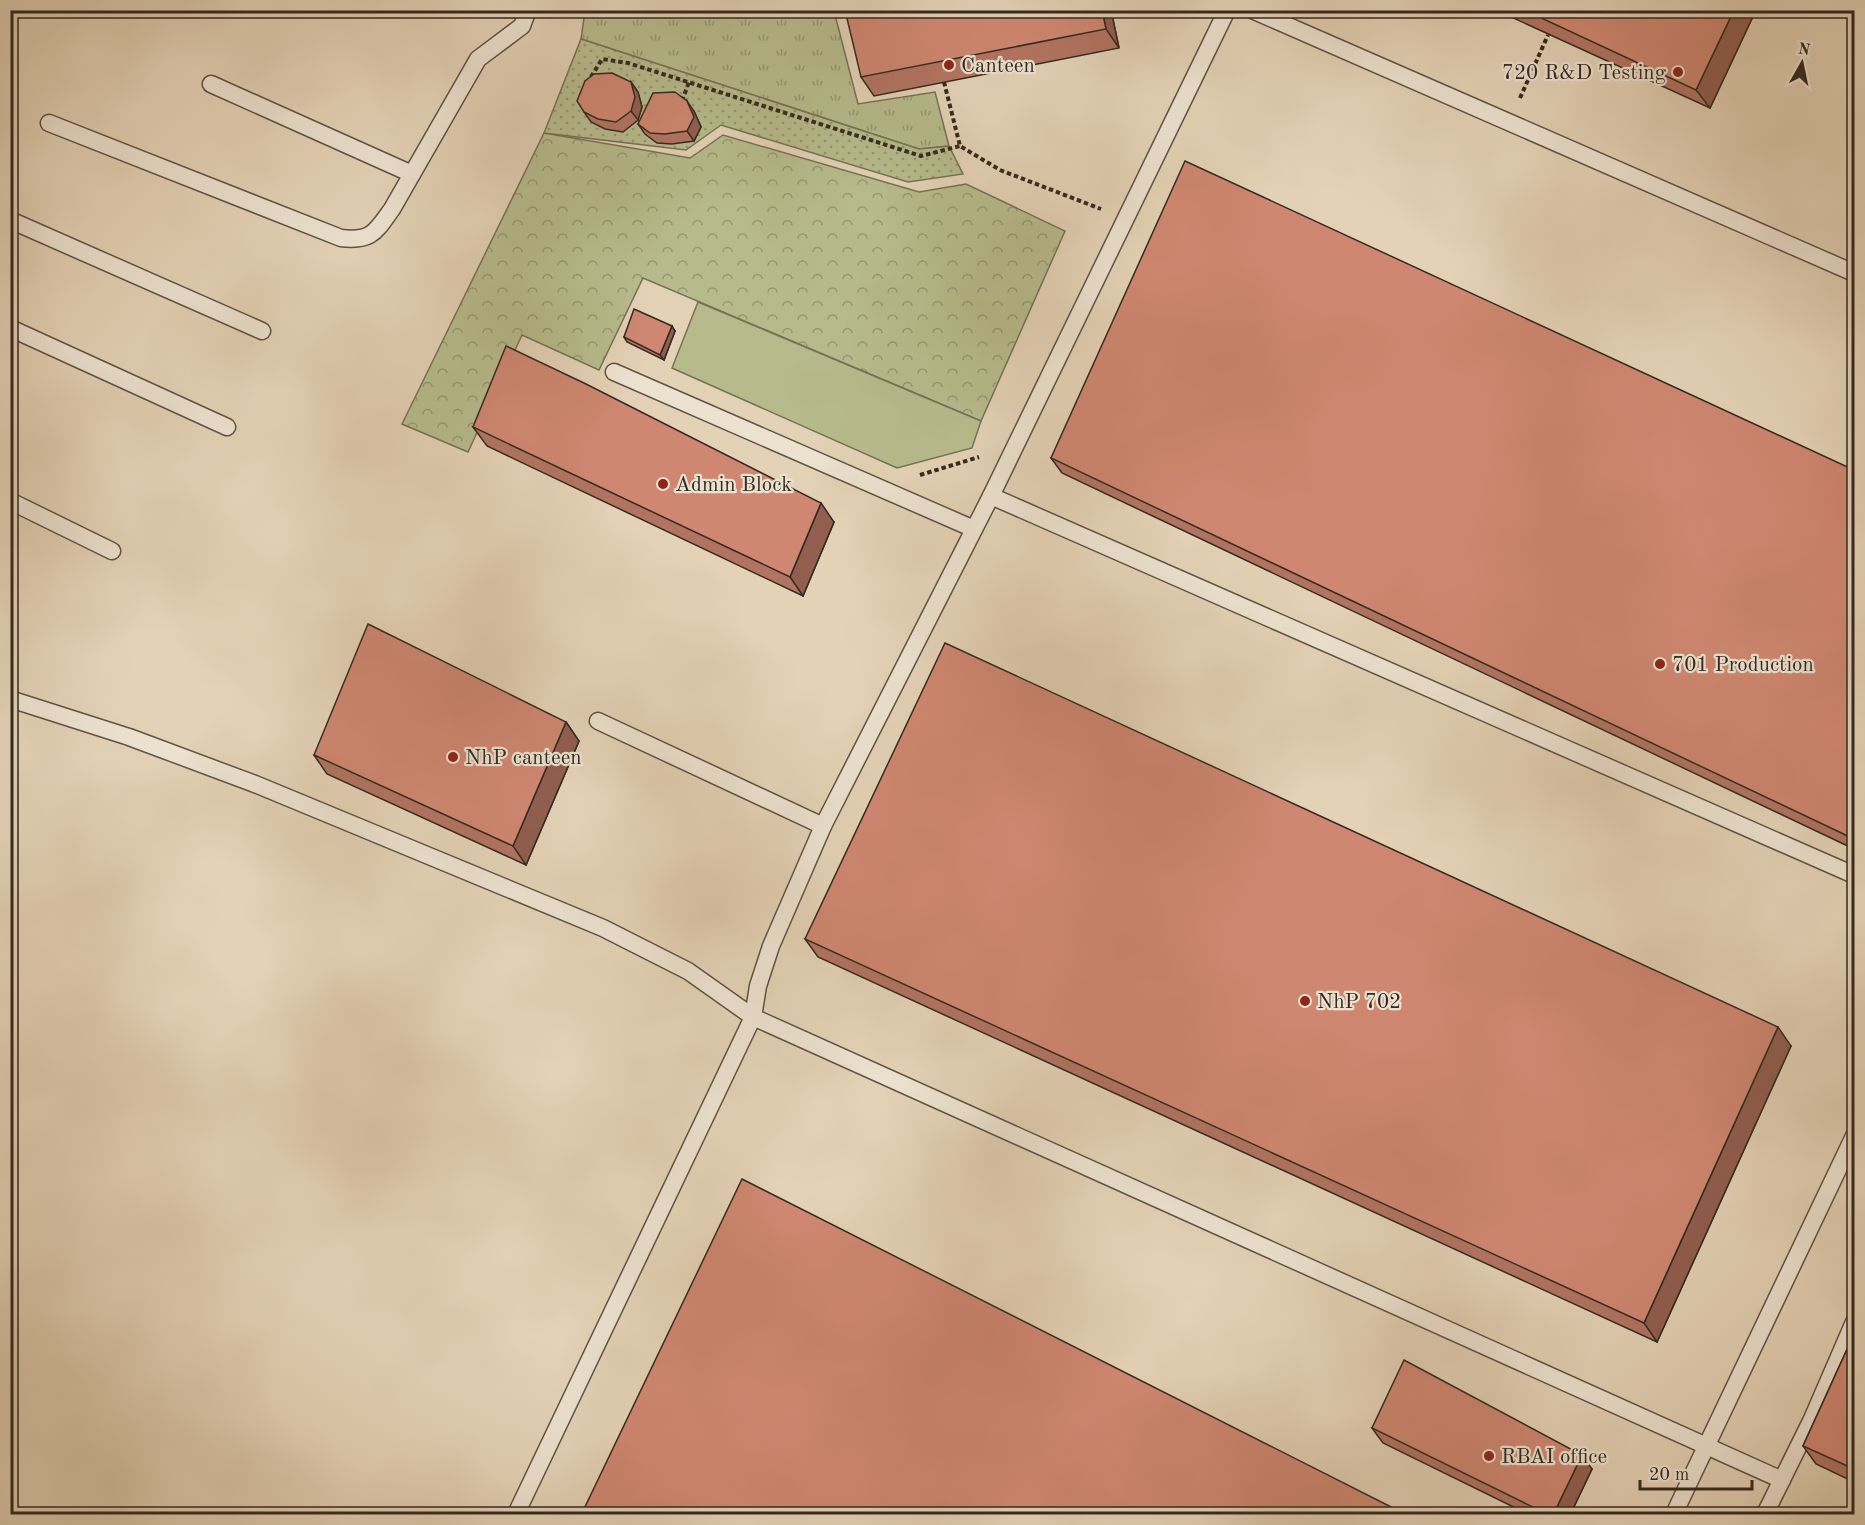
<svg xmlns="http://www.w3.org/2000/svg" width="1865" height="1525" viewBox="0 0 1865 1525" font-family="'Old Standard TT',serif">
<style>
.grass{fill:url(#grass-tufts);stroke:#757256;stroke-width:1.5}
.forest{fill:url(#forest-crowns);stroke:#757256;stroke-width:1.5}
.park{fill:url(#park-dots);stroke:#757256;stroke-width:1.5}
.garden{fill:#b7bb8c;stroke:#757256;stroke-width:1.5}
.lines{fill:none;stroke-linecap:round;stroke-linejoin:round}
.lane-casing{stroke:#5f5346;stroke-width:19}
.path{stroke:#332921;stroke-width:4;stroke-dasharray:4.5 3;stroke-linecap:butt}
.lane{stroke:#ede2d0;stroke-width:16}
.wall{fill:#b27461;stroke:#332921;stroke-width:1.5}
.shaded-wall{fill:#915e4f;stroke:#332921;stroke-width:1.5}
.building{fill:#cf8771;stroke:#332921;stroke-width:1.5}
.poi-dot{fill:#8f2418;stroke:#ede2d0;stroke-width:2}
.labels{text-anchor:middle;stroke-width:4.5;stroke-linejoin:round;paint-order:stroke}
.poi-label{font-size:21px;fill:#332921;stroke:#ede2d0;text-anchor:start}
</style>
<defs>
<pattern id="grass-tufts" width="24" height="20" patternUnits="userSpaceOnUse" patternTransform="scale(1.5)"><rect width="24" height="20" fill="#b7bb8c"/><path d="M3 7l-1-3M5 7V3M7 7l1-3M15 17l-1-3M17 17v-4M19 17l1-3" fill="none" stroke="#959872"/></pattern>
<pattern id="forest-crowns" width="20" height="18" patternUnits="userSpaceOnUse" patternTransform="scale(1.5)"><rect width="20" height="18" fill="#b7bb8c"/><path d="M2 6a3 3 0 1 1 6 0M12 15a3 3 0 1 1 6 0" fill="none" stroke="#959872"/></pattern>
<pattern id="park-dots" width="8" height="8" patternUnits="userSpaceOnUse" patternTransform="scale(1.5)"><rect width="8" height="8" fill="#b7bb8c"/><path d="M2 2h.1M6 6h.1" fill="none" stroke="#959872" stroke-width="1.8" stroke-linecap="round"/></pattern>
</defs>
<rect width="100%" height="100%" fill="#e4d2b6"/>
<filter id="stains"><feTurbulence type="fractalNoise" baseFrequency=".00333" numOctaves="4"/><feColorMatrix values="0 0 0 0 .2 0 0 0 0 .09 0 0 0 0 .02 0 0 0 .5 -.17"/></filter>
<radialGradient id="worn" r=".72"><stop offset=".6" stop-color="#630" stop-opacity="0"/><stop offset="1" stop-color="#630" stop-opacity=".3"/></radialGradient>
<polygon class="grass" points="585,11 834,11 858,104 935,92 949,146 919,149 581,39"/>
<polygon class="forest" points="544,133 690,158 723,135 919,192 966,184 1065,231 981,421 643,278 599,370 522,335 468,452 402,424"/>
<polygon class="park" points="581,39 919,149 949,146 963,174 908,182 721,125 686,150 544,133"/>
<polygon class="garden" points="698,302 981,421 972,448 897,468 672,368"/>
<g class="lines">
<g class="lane-casing">
<g id="lane">
<polyline points="1227,10 991,496 823,826 771,946 758,986 753,1017 1782,1480"/>
<polyline points="1252,10 1854,273"/>
<polyline points="211,84 412,174"/>
<path d="M49 123 341 238C372 242 376 231 392 209L478 59 522 26 528 10"/>
<polyline points="10,220 262,331"/>
<polyline points="10,328 227,427"/>
<polyline points="614,372 974,529"/>
<polyline points="991,496 1854,875"/>
<polyline points="10,501 112,551"/>
<polyline points="10,699 129,737 255,784 603,928 688,971 753,1017 516,1514"/>
<polyline points="598,721 823,826"/>
<polyline points="1674,1514 1854,1136"/>
<polyline points="1765,1514 1812,1419 1854,1322"/>
</g>
</g>
<g class="path">
<polyline points="591,77 602,59 628,63 921,156 960,146"/>
<polyline points="944,82 960,146 1000,170 1101,209"/>
<polyline points="1520,98 1548,35"/>
<polyline points="682,101 689,82"/>
<polyline points="920,475 979,457"/>
</g>
<use href="#lane" class="lane"/>
</g>
<g class="wall">
<polygon points="1111,10 1119,48 874,96 861,77"/>
<polygon points="1496,10 1756,10 1710,108"/>
<polygon points="631,82 638,92 642,107 638,120 623,132 605,129 591,122 584,112"/>
<polygon points="694,111 701,127 694,141 672,144 657,143 645,134 638,124"/>
<polygon points="675,331 664,360 627,342 624,337"/>
<polygon points="473,427 834,522 803,596 487,446"/>
<polygon points="1051,458 1854,470 1854,849 1062,473"/>
<polygon points="566,722 579,741 526,865 327,774 314,755"/>
<polygon points="805,939 1791,1046 1657,1342 818,957"/>
<polygon points="1854,1334 1854,1482 1816,1464 1803,1446"/>
<polygon points="1372,1428 1592,1469 1570,1515 1530,1515 1383,1443"/>
</g>
<g class="shaded-wall">
<polygon points="1102,10 1111,10 1119,48 1106,29"/>
<polygon points="1734,10 1756,10 1710,108 1696,90"/>
<polygon points="631,82 638,92 642,107 638,120 631,111"/>
<polygon points="687,101 694,111 701,127 694,141 687,131"/>
<polygon points="672,326 675,331 664,360 660,355"/>
<polygon points="821,503 834,522 803,596 790,577"/>
<polygon points="566,722 579,741 526,865 513,846"/>
<polygon points="1778,1027 1791,1046 1657,1342 1644,1323"/>
<polygon points="1582,1455 1592,1469 1570,1515 1553,1515"/>
</g>
<g class="building">
<polygon points="845,10 1102,10 1106,29 861,77"/>
<polygon points="1524,10 1734,10 1696,90"/>
<polygon points="612,73 631,82 635,97 631,111 616,122 598,119 584,112 577,101 585,81 594,74"/>
<polygon points="675,92 687,101 694,117 687,131 665,134 650,133 638,124 653,93"/>
<polygon points="1185,161 1854,470 1854,839 1051,458"/>
<polygon points="634,309 672,326 660,355 624,337"/>
<polygon points="506,346 586,384 821,503 790,577 473,427"/>
<polygon points="368,624 566,722 513,846 314,755"/>
<polygon points="945,643 1778,1027 1644,1323 805,939"/>
<polygon points="742,1179 1407,1515 589,1515 583,1511"/>
<polygon points="1854,1334 1854,1469 1803,1446"/>
<polygon points="1404,1360 1582,1455 1553,1515 1549,1515 1372,1428"/>
</g>
<g class="poi-dot">
<circle cx="949" cy="65" r="6"/>
<circle cx="1678" cy="72" r="6"/>
<circle cx="663" cy="484" r="6"/>
<circle cx="1660" cy="664" r="6"/>
<circle cx="453" cy="757" r="6"/>
<circle cx="1305" cy="1001" r="6"/>
<circle cx="1489" cy="1456" r="6"/>
</g>
<g class="labels">
<g class="poi-label">
<text x="961" y="72">Canteen</text>
<text x="1666" y="79" text-anchor="end">720 R&amp;D Testing</text>
<text x="675" y="491">Admin Block</text>
<text x="1672" y="671">701 Production</text>
<text x="465" y="764">NhP canteen</text>
<text x="1317" y="1008">NhP 702</text>
<text x="1501" y="1463">RBAI office</text>
</g>
</g>
<rect width="1865" height="1525" fill="none" stroke="#e4d2b6" stroke-width="36"/>
<rect x="12" y="12" width="1841" height="1501" fill="none" stroke="#332921" stroke-width="3"/>
<rect x="18" y="18" width="1829" height="1489" fill="none" stroke="#332921" stroke-width="1.5"/>
<g transform="translate(1802 63) rotate(9)" stroke="#ede2d0" stroke-width="4.5" paint-order="stroke">
<path d="M0-4.5L10 22L0 15L-10 22Z" fill="#332921"/>
<text y="-9" font-size="16" font-weight="bold" text-anchor="middle" fill="#332921">N</text>
</g>
<path d="M1640 1480v9h112v-9" fill="none" stroke="#332921" stroke-width="3"/>
<text x="1649" y="1480" font-size="18" fill="#332921" stroke="#ede2d0" stroke-width="4.5" paint-order="stroke">20 m</text>
<rect width="100%" height="100%" filter="url(#stains)"/>
<rect width="100%" height="100%" fill="url(#worn)"/>
</svg>
